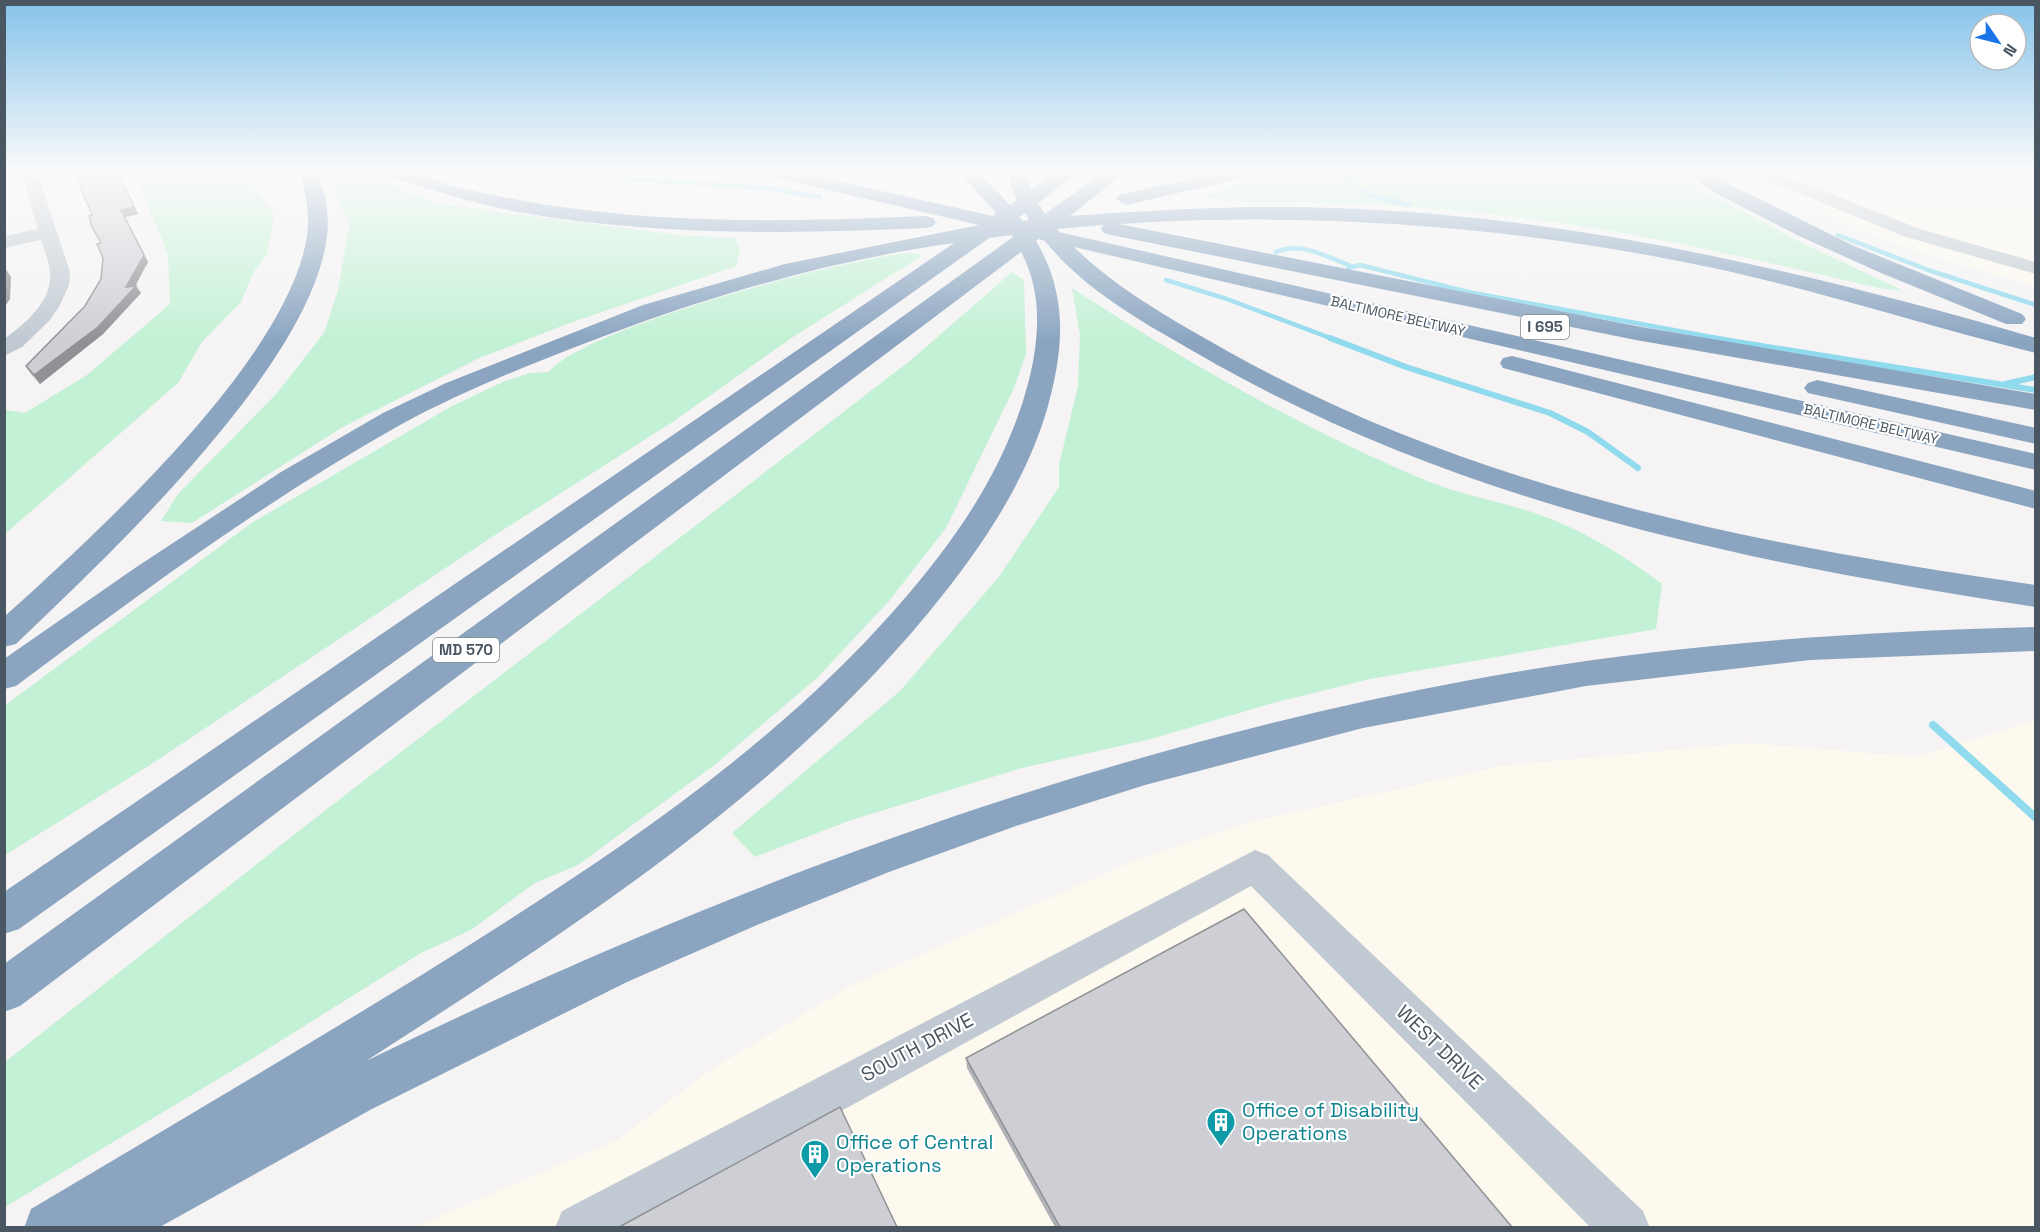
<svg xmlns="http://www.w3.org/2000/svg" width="2040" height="1232" viewBox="0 0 2040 1232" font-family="'Space Grotesk',sans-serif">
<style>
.commercial{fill:#fdf9ef}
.green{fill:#c3f1d5}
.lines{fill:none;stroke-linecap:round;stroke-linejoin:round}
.stream-far2{stroke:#90daee;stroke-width:4.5}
.stream-far1{stroke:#90daee;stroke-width:6}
.stream{stroke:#90daee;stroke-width:8}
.service{fill:#c1cad2;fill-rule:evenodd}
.minor{fill:#c1cad2;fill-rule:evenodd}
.motorway{fill:#8ba5c1;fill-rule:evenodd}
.wall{fill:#b0b2b7}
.shaded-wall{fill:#909195}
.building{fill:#cdcfd5;stroke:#909195;stroke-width:1.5}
.labels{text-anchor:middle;stroke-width:4.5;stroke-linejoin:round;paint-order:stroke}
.far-street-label{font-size:14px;fill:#4a5661;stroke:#fff}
.shield{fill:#fff;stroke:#808990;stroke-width:1.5}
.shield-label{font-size:15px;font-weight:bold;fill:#4a5661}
.near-street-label{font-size:20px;fill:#4a5661;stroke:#fff}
.near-culture-label{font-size:20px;fill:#0d838f;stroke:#fff;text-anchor:start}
</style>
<rect width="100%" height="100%" fill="#f5f3f3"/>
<g class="commercial">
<polygon points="1737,169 2035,169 2035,286 1913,251 1812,209"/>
<polygon points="2035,720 2035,1227 412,1228 617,1140 709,1071 850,986 1129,863 1255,821 1501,766 1748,743 1918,757"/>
</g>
<g class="green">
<polygon points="132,169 236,169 274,214 267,254 254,271 241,302 202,342 178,383 5,534 5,410 25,413 87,375 170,304 168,254"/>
<polygon points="333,169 354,169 439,204 679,235 735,238 740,252 736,266 567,324 477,359 341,428 192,523 161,521 178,494 277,393 324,333 338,290 350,221 336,201"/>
<polygon points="1149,169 1222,169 1164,184 1140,184"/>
<path d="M1295 169H1663L1804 244 1904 291 1879 288C1738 255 1596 222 1450 210 1404 206 1356 203 1309 202 1273 201 1237 206 1201 196Z"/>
<path d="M910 253 923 255 793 337 671 423 492 537 150 765 5 855 4 706 253 522 452 406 503 382 530 373 549 372C581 329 849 257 910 253Z"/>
<polygon points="1012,272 1024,280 1026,354 1014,388 946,528 889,601 817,678 717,763 578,865 535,883 471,930 421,953 245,1063 5,1207 5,1062 327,809 911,360"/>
<path d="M1072 288C1185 362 1302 428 1427 481 1461 495 1498 501 1532 512 1583 530 1619 552 1662 584L1656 629 1370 679 1273 703 1151 739 1022 768 851 820 755 857 732 833 900 691 998 578 1059 487V465L1078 386 1080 335Z"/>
</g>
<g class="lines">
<g class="stream-far2">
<polyline points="479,169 767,188 820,197"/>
<path d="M1347 169 1345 174C1360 196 1385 199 1409 205"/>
<polyline points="1838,235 1928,270 2036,305"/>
<path d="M1276 252C1301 241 1327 257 1351 266"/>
<polyline points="1348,268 1360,265 1468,292 1722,339"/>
<polyline points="1166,280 1227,299 1333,339"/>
</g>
<g class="stream-far1">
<polyline points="1330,338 1406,367 1550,413 1588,432 1638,468"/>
<polyline points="1712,338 2036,390"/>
<polyline points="2005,384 2036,377"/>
</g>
<polyline class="stream" points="1933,725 2036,818"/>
<polygon class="service" points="2011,169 2036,172 2036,177 2012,171"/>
<g class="minor">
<path d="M20 169H36L70 272 69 285 59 307 49 321 22 347 4 356V339C25 324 53 301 50 272 49 261 44 250 41 240L4 248V236L38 229Z"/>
<polygon points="1747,169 1769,169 1920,229 2036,262 2036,274 1906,237 1749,173"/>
<polygon points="1255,850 1268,855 1643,1211 1650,1228 1591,1228 1251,886 628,1228 555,1228 562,1211"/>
</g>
<g class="motorway">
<path d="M298 169H316C325 190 330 212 327 236 312 365 109 555 16 644L4 647V617C97 533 288 360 307 236 310 213 306 191 298 169Z"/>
<path d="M376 169C406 168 427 178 455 186 497 197 541 205 585 210 698 224 812 221 926 216L933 218 936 222 933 226 926 228C790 234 653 236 518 212 471 203 425 188 379 173Z"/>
<path d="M751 169H783L993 216 996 213 956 169H975L1010 205 1017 200 1005 169H1023L1031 190 1062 169H1083L1038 203 1045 214 1108 169H1129L1070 216C1158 210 1246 205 1335 208 1574 216 1807 272 2036 338V353C1931 327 1829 294 1723 270 1525 227 1321 211 1119 224L1636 326 2036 394V410L1636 340 1111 235 1104 233 1101 229 1103 225 1057 229 1059 232 2036 454V470L1074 247C1119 291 1175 321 1229 352 1477 491 1757 545 2036 585V607C1746 563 1456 503 1200 355 1146 324 1085 291 1045 241L1039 239 1036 241C1068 295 1064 347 1048 406 1026 483 980 550 929 612 775 799 568 931 366 1061 718 890 1084 752 1470 680 1657 645 1846 632 2036 627V651L1810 660 1586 686 1363 728 1145 785 1019 825 889 872 757 925 627 982 372 1109 158 1228H24L31 1209C161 1132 291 1055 420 976 591 869 764 759 898 606 952 544 998 480 1023 401 1038 353 1046 298 1021 252L20 1006 4 1012V964L1013 237 1012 235 989 238 19 929 4 934V892L954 243C825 261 699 299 578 346 518 369 457 394 400 425 265 501 140 593 16 686L4 689V659L135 568 281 472 383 413 446 383 643 305 785 264 979 225 760 174ZM1025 213 1029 220 1023 221 1019 217Z"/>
<polygon points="1235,169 1268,169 1265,173 1126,205 1116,199 1119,195"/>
<polygon points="1677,169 1699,169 1854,246 2022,314 2026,319 2022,324 2006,324 1881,273 1799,236 1719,195"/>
<polygon points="1512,356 2036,491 2036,509 1503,368 1500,363 1503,358"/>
<polygon points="1817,380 2036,428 2036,444 1808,393 1804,388 1808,383"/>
</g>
</g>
<g class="wall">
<polygon points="138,214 125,217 148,262 135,286 141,293 103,334 40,384 31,374 26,366 85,306 101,279 103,258 101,243 92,215"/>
<polygon points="966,1058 1512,1227 1055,1227 967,1068"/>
</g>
<g class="shaded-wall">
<polygon points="117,169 138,214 125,217 148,262 134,288 136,286 141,293 103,334 40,384 34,375 126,287 121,210"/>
<polygon points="5,268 11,277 10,299 4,308"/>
</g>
<g class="building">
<polygon points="73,169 116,169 134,207 121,210 144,255 126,287 136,286 98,327 34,375 26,366 85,306 101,279 103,258 97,244 101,243 92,227 89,216 92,215"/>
<polygon points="1244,909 1512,1227 1060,1227 966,1058"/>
<polygon points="840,1107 897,1227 619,1227"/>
</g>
<linearGradient id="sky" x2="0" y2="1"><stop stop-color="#85c3ea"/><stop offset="0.5" stop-color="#fafafa"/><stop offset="1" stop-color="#fafafa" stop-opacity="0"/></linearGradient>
<rect width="2040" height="341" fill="url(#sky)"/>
<defs>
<g id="building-pin" transform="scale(1.5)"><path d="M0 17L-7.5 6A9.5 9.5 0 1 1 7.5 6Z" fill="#0f9aa8" stroke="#fff"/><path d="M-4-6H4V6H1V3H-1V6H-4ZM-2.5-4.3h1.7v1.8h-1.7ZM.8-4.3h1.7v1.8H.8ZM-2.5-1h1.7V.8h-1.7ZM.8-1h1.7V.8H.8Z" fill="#fff"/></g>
</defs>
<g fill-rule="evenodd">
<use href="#building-pin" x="1221" y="1122"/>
<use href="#building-pin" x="815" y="1154"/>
</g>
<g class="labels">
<g class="far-street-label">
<text transform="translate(1398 316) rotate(13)" y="5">BALTIMORE BELTWAY</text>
<text transform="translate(1871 424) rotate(13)" y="5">BALTIMORE BELTWAY</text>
</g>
<g class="shield">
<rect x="1521" y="315" width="48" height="24" rx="4.5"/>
<rect x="433" y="638" width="66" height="24" rx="4.5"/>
</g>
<g class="shield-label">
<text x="1545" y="332">I 695</text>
<text x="466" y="655">MD 570</text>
</g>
<g class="near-street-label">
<text transform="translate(917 1047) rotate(-28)" y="7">SOUTH DRIVE</text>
<text transform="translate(1440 1047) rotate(44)" y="7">WEST DRIVE</text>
</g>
<g class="near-culture-label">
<text x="1242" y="1117">Office of Disability<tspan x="1242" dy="23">Operations</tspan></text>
<text x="836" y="1149">Office of Central<tspan x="836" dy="23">Operations</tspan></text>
</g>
</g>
<rect width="2040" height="1232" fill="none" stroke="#4a5661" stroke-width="12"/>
<g transform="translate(1998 42) rotate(125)"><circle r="28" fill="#ffffff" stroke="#b7bbc0" stroke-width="1.5"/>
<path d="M0-4.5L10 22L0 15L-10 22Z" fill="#1a73e8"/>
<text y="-9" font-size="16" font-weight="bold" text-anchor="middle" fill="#4a5661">N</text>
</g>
</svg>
